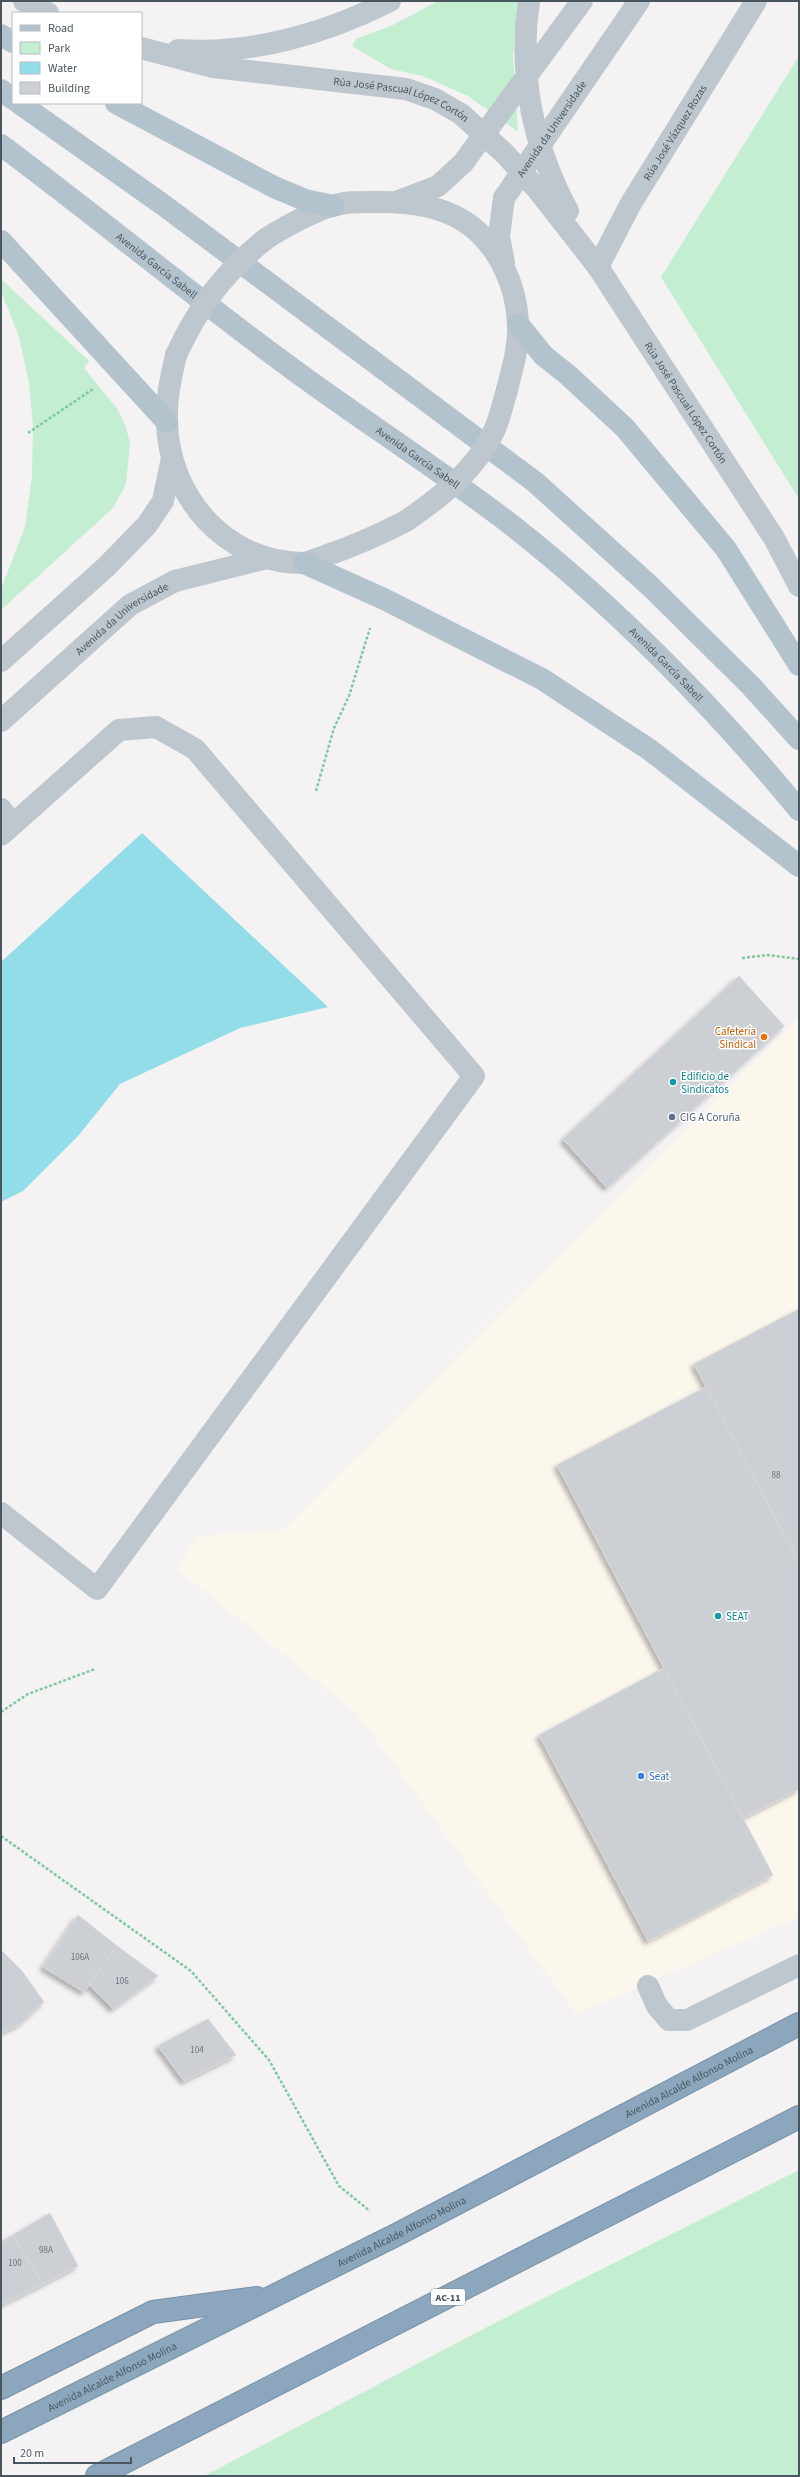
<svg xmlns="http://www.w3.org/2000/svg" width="800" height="2477" viewBox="0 0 800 2477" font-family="'Source Sans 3',sans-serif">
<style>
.commercial{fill:#fcf7ed}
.green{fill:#c3eed1}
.water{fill:#93dde8}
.building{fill:#cccfd3;stroke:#d6d8dc;filter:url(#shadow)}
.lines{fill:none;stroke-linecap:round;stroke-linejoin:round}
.highway-casing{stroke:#7792a9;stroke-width:24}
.path{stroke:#7dca9f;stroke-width:2.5;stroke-dasharray:3 2;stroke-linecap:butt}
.minor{stroke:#bec7cd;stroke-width:22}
.major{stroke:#b3c3ce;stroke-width:22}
.highway{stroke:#8ca7bd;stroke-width:22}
.minor-bridge{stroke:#bec7cd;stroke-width:22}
.food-dot{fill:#e8710a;stroke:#fff;stroke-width:1.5}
.culture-dot{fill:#0f9aa8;stroke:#fff;stroke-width:1.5}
.service-dot{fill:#5c6f8a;stroke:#fff;stroke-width:1.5}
.shop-dot{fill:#3f7fe0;stroke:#fff;stroke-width:1.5}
.labels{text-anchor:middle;stroke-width:3;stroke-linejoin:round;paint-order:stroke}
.number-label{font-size:9px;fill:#6a747b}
.shield{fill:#fff;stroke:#80898e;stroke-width:1}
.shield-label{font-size:10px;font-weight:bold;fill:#4a565e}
.street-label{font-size:11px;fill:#4a565e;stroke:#fff}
.food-label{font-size:11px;fill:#c56008;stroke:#fff;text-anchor:end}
.culture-label{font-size:11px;fill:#0d838f;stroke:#fff;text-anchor:start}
.service-label{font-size:11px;fill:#4e5e75;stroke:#fff;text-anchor:start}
.shop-label{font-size:11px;fill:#366cbe;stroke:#fff;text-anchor:start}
</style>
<defs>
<filter id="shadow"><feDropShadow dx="-3.5" dy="3.5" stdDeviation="2" flood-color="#0004"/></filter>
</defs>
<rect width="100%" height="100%" fill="#f4f2f2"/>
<polygon class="commercial" points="799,1017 799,1917 576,2014 356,1712 178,1570 196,1536 283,1530"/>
<g class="green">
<polygon points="438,1 519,1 513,55 518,132 468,96 423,76 391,69 352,46 356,39 393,25"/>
<polygon points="799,56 799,499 661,277"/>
<polygon points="1,279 89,361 84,368 118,410 126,428 130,443 126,484 113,508 1,610 1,589 25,527 32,476 33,427 29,382 18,334 1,291"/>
<polygon points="799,2170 799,2476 204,2476 489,2326"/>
</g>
<polygon class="water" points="142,833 328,1007 240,1028 120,1084 78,1136 23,1191 1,1202 1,962"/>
<g class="building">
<polygon points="739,976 784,1026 607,1188 563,1139"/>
<polygon points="799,1309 799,1563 694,1364"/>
<polygon points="706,1387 799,1563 799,1789 743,1818 557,1465"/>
<polygon points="664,1668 773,1875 648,1941 539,1735"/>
<polygon points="78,1915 117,1946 84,1992 43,1967"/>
<polygon points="117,1946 158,1976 113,2009 89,1985"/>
<polygon points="1,1950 22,1971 44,2002 20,2024 1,2033"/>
<polygon points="208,2019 236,2055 184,2081 158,2046"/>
<polygon points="50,2213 78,2266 43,2284 13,2235"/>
<polygon points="13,2235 43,2284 3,2304 1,2301 1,2242"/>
</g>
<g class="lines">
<g class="highway-casing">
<g id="highway">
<polyline points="1,2388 153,2312 257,2298"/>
<path id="s5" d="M1 2432 398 2234 799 2024"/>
<polyline points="97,2476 799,2117"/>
</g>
</g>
<g class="path">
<polyline points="28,433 93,389"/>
<polyline points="316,791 334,728 349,696 370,628"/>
<polyline points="742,958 768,955 799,959"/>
<polyline points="1,1712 28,1694 95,1669"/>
<polyline points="1,1836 191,1971 269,2060 339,2186 370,2211"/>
</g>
<g class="minor">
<polyline points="24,1 48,13"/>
<path d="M529 1C518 74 533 146 568 211"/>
<path id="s1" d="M141 48 213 67 406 89 435 99 461 114 504 153 537 189 598 267 774 538 799 586"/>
<path d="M178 50C251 55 325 34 390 1"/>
<polyline points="504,198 499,236 504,263"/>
<polyline points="396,202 438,186 463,163"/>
<path d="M267 238C288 225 309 213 332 206 347 201 365 202 380 202 406 202 439 206 462 220 497 241 517 285 518 325 519 348 512 369 507 390"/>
<path id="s2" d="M598 267 630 205 756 1"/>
<path d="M176 355C171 377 166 398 167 421 168 496 225 562 302 563 309 563 318 558 325 556 354 546 379 535 406 521"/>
<polyline points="1,661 106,567 147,525 163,501 172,458"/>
<path id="s3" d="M1 721 130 605 175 581 267 558"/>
<polyline points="1,809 13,824"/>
<polyline points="1,835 119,730 156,727 195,749 474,1076 97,1589 1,1513"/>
<polyline points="648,1986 657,2006 669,2020 687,2020 799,1965"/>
</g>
<g class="major">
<polyline points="1,35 13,42"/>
<polyline points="1,90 13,99"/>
<polyline points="19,103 162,204 535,482 651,587 751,686 799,739"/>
<polyline points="116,103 274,187 305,200 333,206"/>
<path id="s4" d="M1 145C98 217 190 294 287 365 360 419 437 468 509 523 613 604 716 709 799 810"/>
<polyline points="1,241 167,422"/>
<polyline points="518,324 544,356 568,375 625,428 726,549 799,665"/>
<polyline points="304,563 384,599 542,679 650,750 799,866"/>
</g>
<use href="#highway" class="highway"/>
<g class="minor-bridge">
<polyline points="463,163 582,1"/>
<path id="s6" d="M504 198 639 1"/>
<path d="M176 355C198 307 226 270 267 238"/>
<path d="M406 521C442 496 476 470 495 429 500 417 503 403 507 390"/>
</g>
</g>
<circle class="food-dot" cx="764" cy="1037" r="4"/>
<g class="culture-dot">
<circle cx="673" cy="1082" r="4"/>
<circle cx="718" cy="1616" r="4"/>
</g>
<circle class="service-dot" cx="672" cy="1117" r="4"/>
<circle class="shop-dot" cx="641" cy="1776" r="4"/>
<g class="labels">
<g class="number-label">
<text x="776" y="1478">88</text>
<text x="80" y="1960">106A</text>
<text x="122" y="1984">106</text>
<text x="197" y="2053">104</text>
<text x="46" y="2253">98A</text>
<text x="15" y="2266">100</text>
</g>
<rect class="shield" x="431" y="2289" width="34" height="16" rx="3"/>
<g class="shield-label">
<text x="448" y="2301">AC-11</text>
</g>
<g class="street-label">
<text dy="4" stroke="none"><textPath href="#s1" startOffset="267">Rúa José Pascual López Cortón</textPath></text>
<text dy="4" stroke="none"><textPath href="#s6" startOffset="84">Avenida da Universidade</textPath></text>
<text dy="4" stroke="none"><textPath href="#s2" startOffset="155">Rúa José Vázquez Rozas</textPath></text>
<text dy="4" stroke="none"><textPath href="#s4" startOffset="197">Avenida García Sabell</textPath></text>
<text dy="4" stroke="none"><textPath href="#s1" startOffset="697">Rúa José Pascual López Cortón</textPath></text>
<text dy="4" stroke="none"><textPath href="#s4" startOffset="521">Avenida García Sabell</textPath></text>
<text dy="4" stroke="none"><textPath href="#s3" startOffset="159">Avenida da Universidade</textPath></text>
<text dy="4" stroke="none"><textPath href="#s4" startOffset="845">Avenida García Sabell</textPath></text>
<text dy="4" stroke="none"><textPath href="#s5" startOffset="772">Avenida Alcalde Alfonso Molina</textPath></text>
<text dy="4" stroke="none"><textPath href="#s5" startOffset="448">Avenida Alcalde Alfonso Molina</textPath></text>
<text dy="4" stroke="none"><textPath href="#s5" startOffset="124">Avenida Alcalde Alfonso Molina</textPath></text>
</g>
<g class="food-label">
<text x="756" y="1035">Cafetería<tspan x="756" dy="13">Sindical</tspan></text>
</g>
<g class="culture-label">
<text x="681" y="1080">Edificio de<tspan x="681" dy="13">Sindicatos</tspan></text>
<text x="726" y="1620">SEAT</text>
</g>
<g class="service-label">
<text x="680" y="1121">CIG A Coruña</text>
</g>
<g class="shop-label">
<text x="649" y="1780">Seat</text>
</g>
</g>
<rect width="800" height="2477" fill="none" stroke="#4a565e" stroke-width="4"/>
<rect x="12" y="12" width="130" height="92" fill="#ffffff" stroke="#b7bbbf"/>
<rect x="20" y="25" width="20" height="6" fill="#b3c3ce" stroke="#b7bbbf"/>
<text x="48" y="32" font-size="12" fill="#4a565e">Road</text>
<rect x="20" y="42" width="20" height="12" fill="#c3eed1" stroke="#b7bbbf"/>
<text x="48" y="52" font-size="12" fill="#4a565e">Park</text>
<rect x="20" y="62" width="20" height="12" fill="#93dde8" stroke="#b7bbbf"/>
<text x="48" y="72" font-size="12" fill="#4a565e">Water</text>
<rect x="20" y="82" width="20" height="12" fill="#cccfd3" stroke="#b7bbbf"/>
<text x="48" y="92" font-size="12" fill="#4a565e">Building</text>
<path d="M14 2457v6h117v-6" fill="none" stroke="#4a565e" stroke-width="2"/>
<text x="20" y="2457" font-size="12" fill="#4a565e" stroke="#ffffff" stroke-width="3" paint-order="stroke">20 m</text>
</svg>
